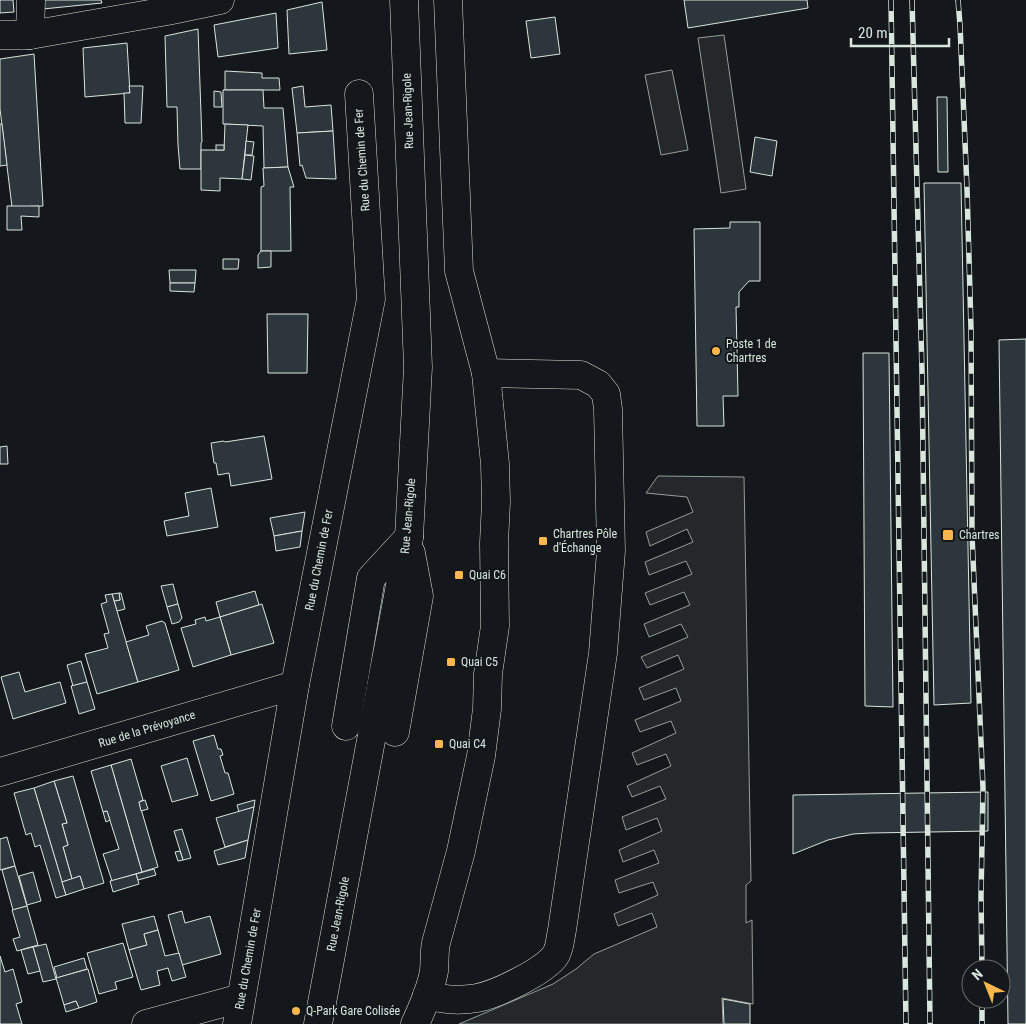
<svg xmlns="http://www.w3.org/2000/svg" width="1026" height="1024" viewBox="0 0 1026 1024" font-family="'Roboto Condensed',sans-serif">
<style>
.parking{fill:#24282b;stroke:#939e99}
.building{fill:#2c363c;stroke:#d8e6dc}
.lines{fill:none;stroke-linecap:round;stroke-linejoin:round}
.minor-casing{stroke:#d8e6dc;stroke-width:29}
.major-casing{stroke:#d8e6dc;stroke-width:29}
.minor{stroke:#14181c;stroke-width:28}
.major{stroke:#14181c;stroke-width:28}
.rail-casing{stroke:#d8e6dc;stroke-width:5.5}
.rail{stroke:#14181c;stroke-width:4;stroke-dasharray:11;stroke-linecap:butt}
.poi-dot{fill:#ffb74d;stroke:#14181c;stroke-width:2}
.labels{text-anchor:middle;stroke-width:4;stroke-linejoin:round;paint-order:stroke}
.street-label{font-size:12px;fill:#d8e6dc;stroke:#14181c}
.poi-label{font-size:12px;fill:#d8e6dc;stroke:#14181c;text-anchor:start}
</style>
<rect width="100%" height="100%" fill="#14181c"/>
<g class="parking">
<polygon points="724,35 746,189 721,193 698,38"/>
<polygon points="672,70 688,150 661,155 645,75"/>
<polygon points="658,476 744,477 751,881 746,885 746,923 752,920 753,1004 722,998 723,1024 459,1024 553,984 576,969 594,954 657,927 652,913 618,926 614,914 658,895 653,882 619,893 615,880 659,863 654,850 623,862 619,850 662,831 657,818 626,830 622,817 666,799 660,786 632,797 627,786 671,766 666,754 637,765 632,753 676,733 671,721 640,732 635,720 681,701 676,688 644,700 639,688 684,669 678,655 647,668 641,657 688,637 681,624 649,637 644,624 690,605 684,592 650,605 645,593 692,574 686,561 649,575 645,562 693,542 687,529 650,546 646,532 693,512 687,497 646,493"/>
</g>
<g class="building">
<polygon points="0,0 13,0 14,12 0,13"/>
<polygon points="43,0 101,0 102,3 43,9"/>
<polygon points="684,0 807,0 808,8 688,28"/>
<polygon points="322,2 327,50 289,54 287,10"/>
<polygon points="276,13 278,48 218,57 214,25"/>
<polygon points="555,17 560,54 531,58 526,21"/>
<polygon points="198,29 202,142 201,143 201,169 180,169 178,145 177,107 167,107 165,36"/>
<polygon points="127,43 130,93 85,97 83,48"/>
<polygon points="34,54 43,206 12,207 0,109 0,59"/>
<polygon points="225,71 262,73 262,78 279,78 280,90 225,90"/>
<polygon points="129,86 143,86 141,123 125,123 124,93 130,93"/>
<polygon points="303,86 305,107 331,105 333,131 297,133 292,88"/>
<polygon points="223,90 263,90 264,108 283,108 288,167 264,168 263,126 223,124"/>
<polygon points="214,91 221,92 222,107 214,107"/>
<polygon points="937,97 947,97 948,172 938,172"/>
<polygon points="0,124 2,124 7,165 0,166"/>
<polygon points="225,124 248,125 242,179 220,178 220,191 201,190 201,150 224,150"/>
<polygon points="333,131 336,179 306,178 302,165 300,166 297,133"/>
<polygon points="755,137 777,141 772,176 750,172"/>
<polygon points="246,141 254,142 252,155 245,155"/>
<rect x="216" y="145" width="8" height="5"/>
<polygon points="245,155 254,156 251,180 242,179"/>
<polygon points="288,167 294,187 290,187 291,251 261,251 261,187 264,186 263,168"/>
<polygon points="924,183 961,183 971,703 934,705"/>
<polygon points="7,206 39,206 39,217 21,216 22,230 7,230"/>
<polygon points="730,222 760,222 760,281 749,281 739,292 739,307 736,307 738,396 723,396 724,426 697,426 694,229 730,228"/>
<polygon points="261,251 271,251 271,267 258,268 258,255"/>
<polygon points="223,259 239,259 238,269 223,269"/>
<polygon points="169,270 196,270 195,283 170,283"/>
<polygon points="170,283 195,283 194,292 170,291"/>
<polygon points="267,314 308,314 307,373 268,373"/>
<polygon points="1026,339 1026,1024 1008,1024 999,340"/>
<polygon points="863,353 889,353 893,707 865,706"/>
<polygon points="264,436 272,479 231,486 229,473 218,475 216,463 214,463 211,443 224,441 225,442"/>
<polygon points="7,446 8,464 0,464 0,447"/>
<polygon points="211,488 218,527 167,536 164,521 189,516 185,493"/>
<polygon points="305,512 302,531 274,536 270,518"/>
<polygon points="302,531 300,547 276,551 274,536"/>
<polygon points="173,584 178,604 167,607 161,586"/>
<polygon points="255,591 259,605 220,617 216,602"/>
<polygon points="119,593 121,593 125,609 117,611 114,601 120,600"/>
<polygon points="119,593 120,600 114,601 112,594"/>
<polygon points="112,594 138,682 97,694 85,654 108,648 104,634 109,633 101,604 107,602 105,595"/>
<polygon points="178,604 182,618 179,622 172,624 167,607"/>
<polygon points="262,604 274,643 231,655 220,617"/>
<polygon points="205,617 206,621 220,617 231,655 193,667 181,628 196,624 195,620"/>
<polygon points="162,621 165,623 179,670 138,682 126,642 149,635 146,626"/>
<polygon points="81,661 87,682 73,686 67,665"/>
<polygon points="19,672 25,692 60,682 66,703 13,719 1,677"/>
<polygon points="87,682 95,709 79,714 71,686"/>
<polygon points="214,735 218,749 221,749 223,755 220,756 225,773 228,773 234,794 211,801 193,741"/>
<polygon points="187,758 198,795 172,802 161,766"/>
<polygon points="131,759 143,800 139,802 158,867 142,872 111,765"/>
<polygon points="111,765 142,872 112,881 103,854 119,849 107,811 103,812 91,771"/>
<polygon points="73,776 104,883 84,889 80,876 72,879 63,847 68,845 62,824 67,823 54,781"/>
<polygon points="54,781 67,823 62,824 68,845 63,847 72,879 62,882 34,788"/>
<polygon points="34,788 66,895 56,898 40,845 35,847 31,833 26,835 14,793"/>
<polygon points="988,792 988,831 870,833 853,834 828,840 793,854 793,795"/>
<polygon points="145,800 148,809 141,811 139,802"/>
<polygon points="255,800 254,807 239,812 237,805"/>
<polygon points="254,807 248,840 225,847 216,818"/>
<polygon points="107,811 110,820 106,822 103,812"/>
<polygon points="182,829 191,858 183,860 174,831"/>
<polygon points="7,837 15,866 0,870 0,839"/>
<polygon points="248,840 245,858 218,865 214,851"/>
<polygon points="180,851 183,860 178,861 175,852"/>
<polygon points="15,866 27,906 13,910 2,870"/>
<polygon points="154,869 156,875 138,880 136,874"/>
<polygon points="33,872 41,901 27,905 19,876"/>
<polygon points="136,874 139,884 113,892 110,881"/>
<polygon points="80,876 84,889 66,895 62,882"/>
<polygon points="27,906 38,945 17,951 13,939 20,937 12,910"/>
<polygon points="182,911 185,923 210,916 221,954 182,965 168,915"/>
<polygon points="154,916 158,930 144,934 147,945 129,950 122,924"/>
<polygon points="158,930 165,956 179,953 186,977 172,981 168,968 157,971 160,985 141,990 129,950 147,945 144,934"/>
<polygon points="123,943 133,977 115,982 117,989 99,994 87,953"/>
<polygon points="46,944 56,979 43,982 33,947"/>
<polygon points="33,947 40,971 28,974 21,950"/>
<polygon points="0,956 5,972 13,969 22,1002 16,1004 22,1024 0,1024"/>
<polygon points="84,958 87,969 57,978 54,967"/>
<polygon points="88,969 97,1002 79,1008 76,1001 64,1005 56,978"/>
<polygon points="723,999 750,1004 750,1024 724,1024"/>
<polygon points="76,1001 79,1008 66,1012 64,1005"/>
</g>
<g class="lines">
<g class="minor-casing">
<g id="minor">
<polyline points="30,35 31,0"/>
<polyline points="346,726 371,578 409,537"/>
<polyline points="395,732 419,596 411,553"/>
<polyline points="0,772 295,685"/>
<path d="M427 995C443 1000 460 1001 477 998 497 994 543 972 555 956 560 949 560 939 562 930L603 653 611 551 608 409 606 394 598 384 581 375 486 373"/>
<polyline points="146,1024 241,998"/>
<polyline points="237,1024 295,685 371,299 359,94"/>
<polyline points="318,1024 409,537 418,367 404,0"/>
<path d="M415 1024C423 1007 431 989 434 971 435 961 434 952 436 943L461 851 481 756 487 709 488 674 495 626 494 543 496 502 495 464 486 373 459 271 448 0"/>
</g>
</g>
<g class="major-casing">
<polyline id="major" points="0,35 30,35 167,11 220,0"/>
</g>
<use href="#minor" class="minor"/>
<use href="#major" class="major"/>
<g class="rail-casing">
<g id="rail">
<polyline points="891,0 906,1024"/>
<polyline points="912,0 922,371 930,1024"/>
<polyline points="958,0 960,25 967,189 971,329 972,535 983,788 981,897 982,969"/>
<polyline points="982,999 982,1024"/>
</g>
</g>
<use href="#rail" class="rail"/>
</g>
<g class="poi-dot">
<circle cx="716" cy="351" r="5"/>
<rect x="942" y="529" width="12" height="12" rx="2.5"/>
<rect x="538" y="536" width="10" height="10" rx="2.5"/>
<rect x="454" y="570" width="10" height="10" rx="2.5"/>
<rect x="446" y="657" width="10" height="10" rx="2.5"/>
<rect x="434" y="739" width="10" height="10" rx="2.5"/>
<circle cx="296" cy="1011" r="5"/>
</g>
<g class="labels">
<g class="street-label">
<text transform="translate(408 111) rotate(-92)" y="4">Rue Jean-Rigole</text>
<text transform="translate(362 160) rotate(-94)" y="4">Rue du Chemin de Fer</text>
<text transform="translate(408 516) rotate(-85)" y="4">Rue Jean-Rigole</text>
<text transform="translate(319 560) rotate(-79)" y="4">Rue du Chemin de Fer</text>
<text transform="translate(147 729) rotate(-17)" y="4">Rue de la Prévoyance</text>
<text transform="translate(338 914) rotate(-79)" y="4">Rue Jean-Rigole</text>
<text transform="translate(248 959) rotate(-80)" y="4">Rue du Chemin de Fer</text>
</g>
<g class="poi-label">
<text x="726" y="348">Poste 1 de<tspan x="726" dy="14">Chartres</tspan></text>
<text x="553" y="538">Chartres Pôle<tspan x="553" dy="14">d'Échange</tspan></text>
<text x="959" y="539">Chartres</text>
<text x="469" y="579">Quai C6</text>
<text x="461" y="666">Quai C5</text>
<text x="449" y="748">Quai C4</text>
<text x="306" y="1015">Q-Park Gare Colisée</text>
</g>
</g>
<g transform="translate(986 984) rotate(317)"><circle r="24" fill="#14181c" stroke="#626a69"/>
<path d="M0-4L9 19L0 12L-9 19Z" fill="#ffb74d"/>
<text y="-8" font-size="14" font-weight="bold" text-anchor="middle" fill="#d8e6dc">N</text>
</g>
<path d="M851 38v8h98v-8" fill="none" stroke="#d8e6dc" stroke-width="2.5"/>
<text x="858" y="38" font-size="15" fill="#d8e6dc" stroke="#14181c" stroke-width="4" paint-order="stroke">20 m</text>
</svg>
